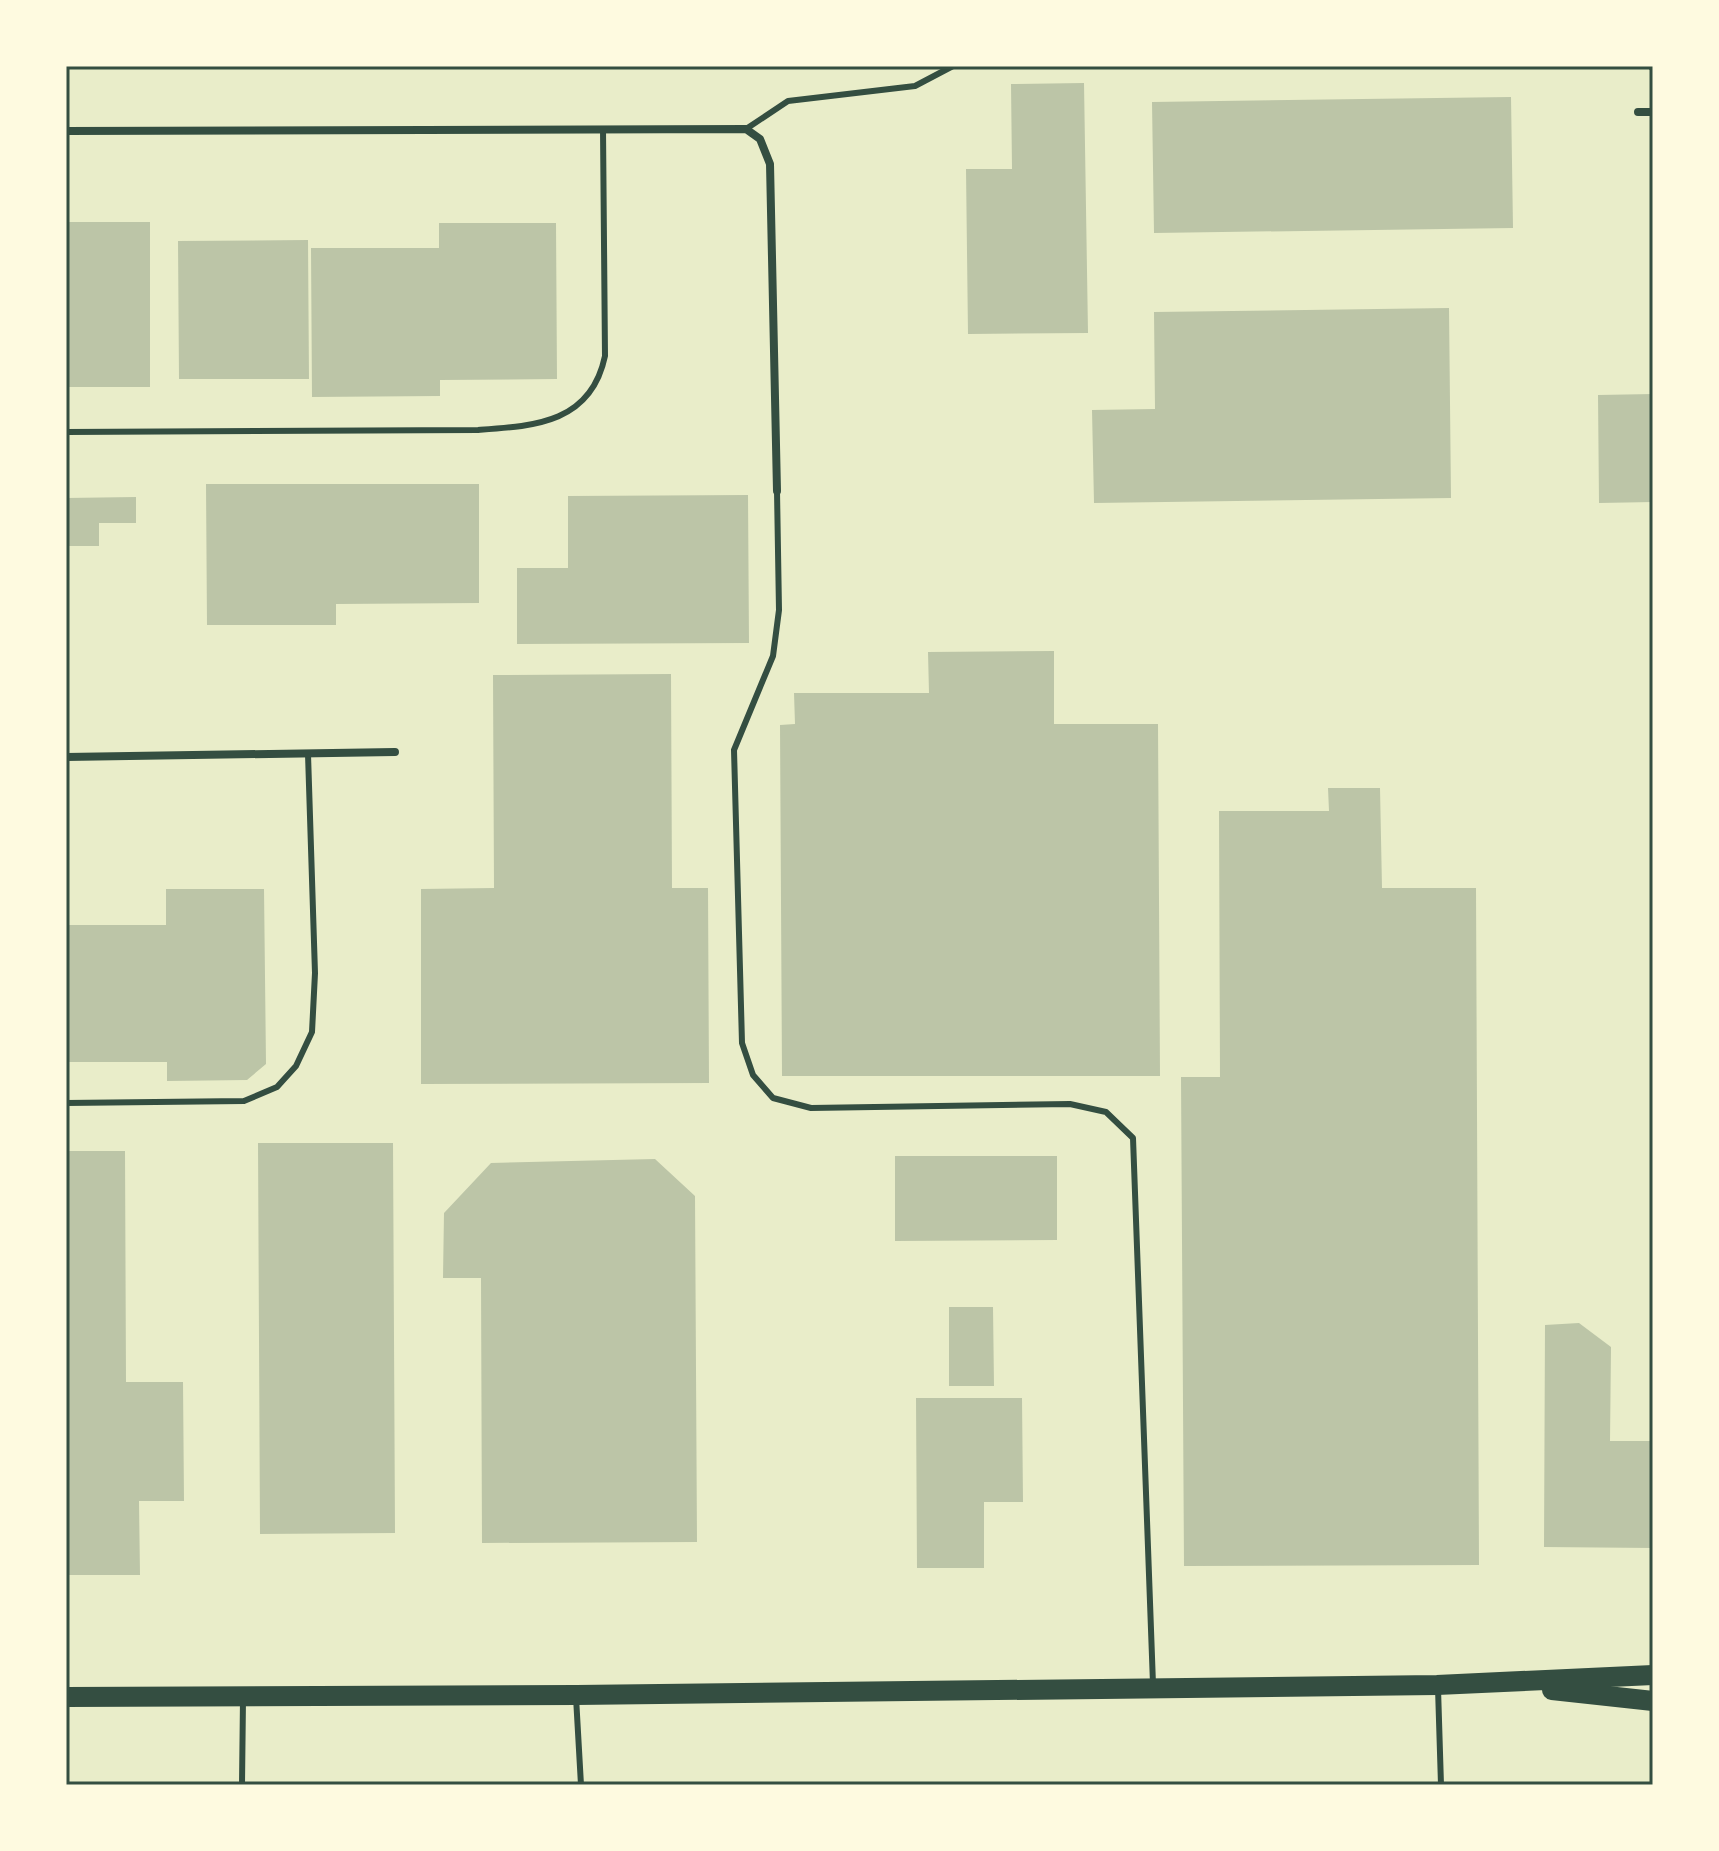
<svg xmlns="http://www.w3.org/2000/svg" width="1719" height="1851" font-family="Mulish,sans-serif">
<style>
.building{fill:#bcc5a7}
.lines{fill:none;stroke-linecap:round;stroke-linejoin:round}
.service{stroke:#344e41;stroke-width:6}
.minor{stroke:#344e41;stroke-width:8}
.primary{stroke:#344e41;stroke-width:20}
.neatline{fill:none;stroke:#344e41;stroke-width:3}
</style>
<rect width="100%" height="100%" fill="#e9edc9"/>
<path class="building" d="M 1084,83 L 1088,333 L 968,334 L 966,169 L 1012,169 L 1011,84 Z
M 1511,97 L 1513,228 L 1154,233 L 1152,102 Z
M 66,222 L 150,222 L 150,387 L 66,387 Z
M 439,223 L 556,223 L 557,379 L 440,380 L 440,396 L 312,397 L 311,248 L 439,248 Z
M 308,240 L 309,379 L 179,379 L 178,241 Z
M 1449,308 L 1451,498 L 1094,503 L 1092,410 L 1155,409 L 1154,312 Z
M 1653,394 L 1653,502 L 1599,503 L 1598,395 Z
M 206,484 L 479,484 L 479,603 L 336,604 L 336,625 L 207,625 Z
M 748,495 L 749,643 L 517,644 L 517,568 L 568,568 L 568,496 Z
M 136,497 L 136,523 L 99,523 L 99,546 L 66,546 L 66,498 Z
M 1054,651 L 1054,724 L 1158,724 L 1160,1076 L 782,1076 L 780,725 L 795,724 L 794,693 L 929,693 L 928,652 Z
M 671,674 L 672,888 L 708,888 L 709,1083 L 421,1084 L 421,889 L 494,888 L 493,675 Z
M 1328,788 L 1380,788 L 1382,888 L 1476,888 L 1479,1565 L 1184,1566 L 1181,1077 L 1220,1077 L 1219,811 L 1329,811 Z
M 166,889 L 264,889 L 266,1064 L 247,1080 L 167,1081 L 167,1062 L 66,1062 L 66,925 L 166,925 Z
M 258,1143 L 393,1143 L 395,1533 L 260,1534 Z
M 66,1151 L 125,1151 L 126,1382 L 183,1382 L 184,1501 L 139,1501 L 140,1575 L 66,1575 Z
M 895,1156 L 1057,1156 L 1057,1240 L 895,1241 Z
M 655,1159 L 695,1196 L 697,1542 L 482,1543 L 481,1278 L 443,1278 L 444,1213 L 491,1163 Z
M 949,1307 L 993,1307 L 994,1386 L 949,1386 Z
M 1579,1323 L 1611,1347 L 1610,1441 L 1653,1441 L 1653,1548 L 1544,1547 L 1545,1325 Z
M 916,1398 L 1022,1398 L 1023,1502 L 984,1502 L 984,1568 L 917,1568 Z"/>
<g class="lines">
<path class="service" d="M 1650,66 L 1653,69
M 746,129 L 788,101 L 915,86 L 953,66
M 66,432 L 478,430 C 535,426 591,423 605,356 L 603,129
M 777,491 L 779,610 L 773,656 L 734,750 L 742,1043 L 753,1075 L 773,1098 L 811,1108 L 1070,1104 L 1106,1112 L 1133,1138 L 1153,1684
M 66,1103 L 244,1101 L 277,1087 L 296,1066 L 312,1032 L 315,973 L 308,754
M 1438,1688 L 1441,1785
M 576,1697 L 581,1785
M 242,1785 L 243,1699"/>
<path class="minor" d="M 1638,112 L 1653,112
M 66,131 L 746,129 L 760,139 L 770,164 L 777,491
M 66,757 L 395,752"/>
<path class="primary" d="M 1552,1690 L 1653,1701
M 66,1697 L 576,1695 L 1437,1685 L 1653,1675"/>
</g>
<rect width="1719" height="1851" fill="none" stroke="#fefae0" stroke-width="136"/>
<rect x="68" y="68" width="1583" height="1715" class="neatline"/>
</svg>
